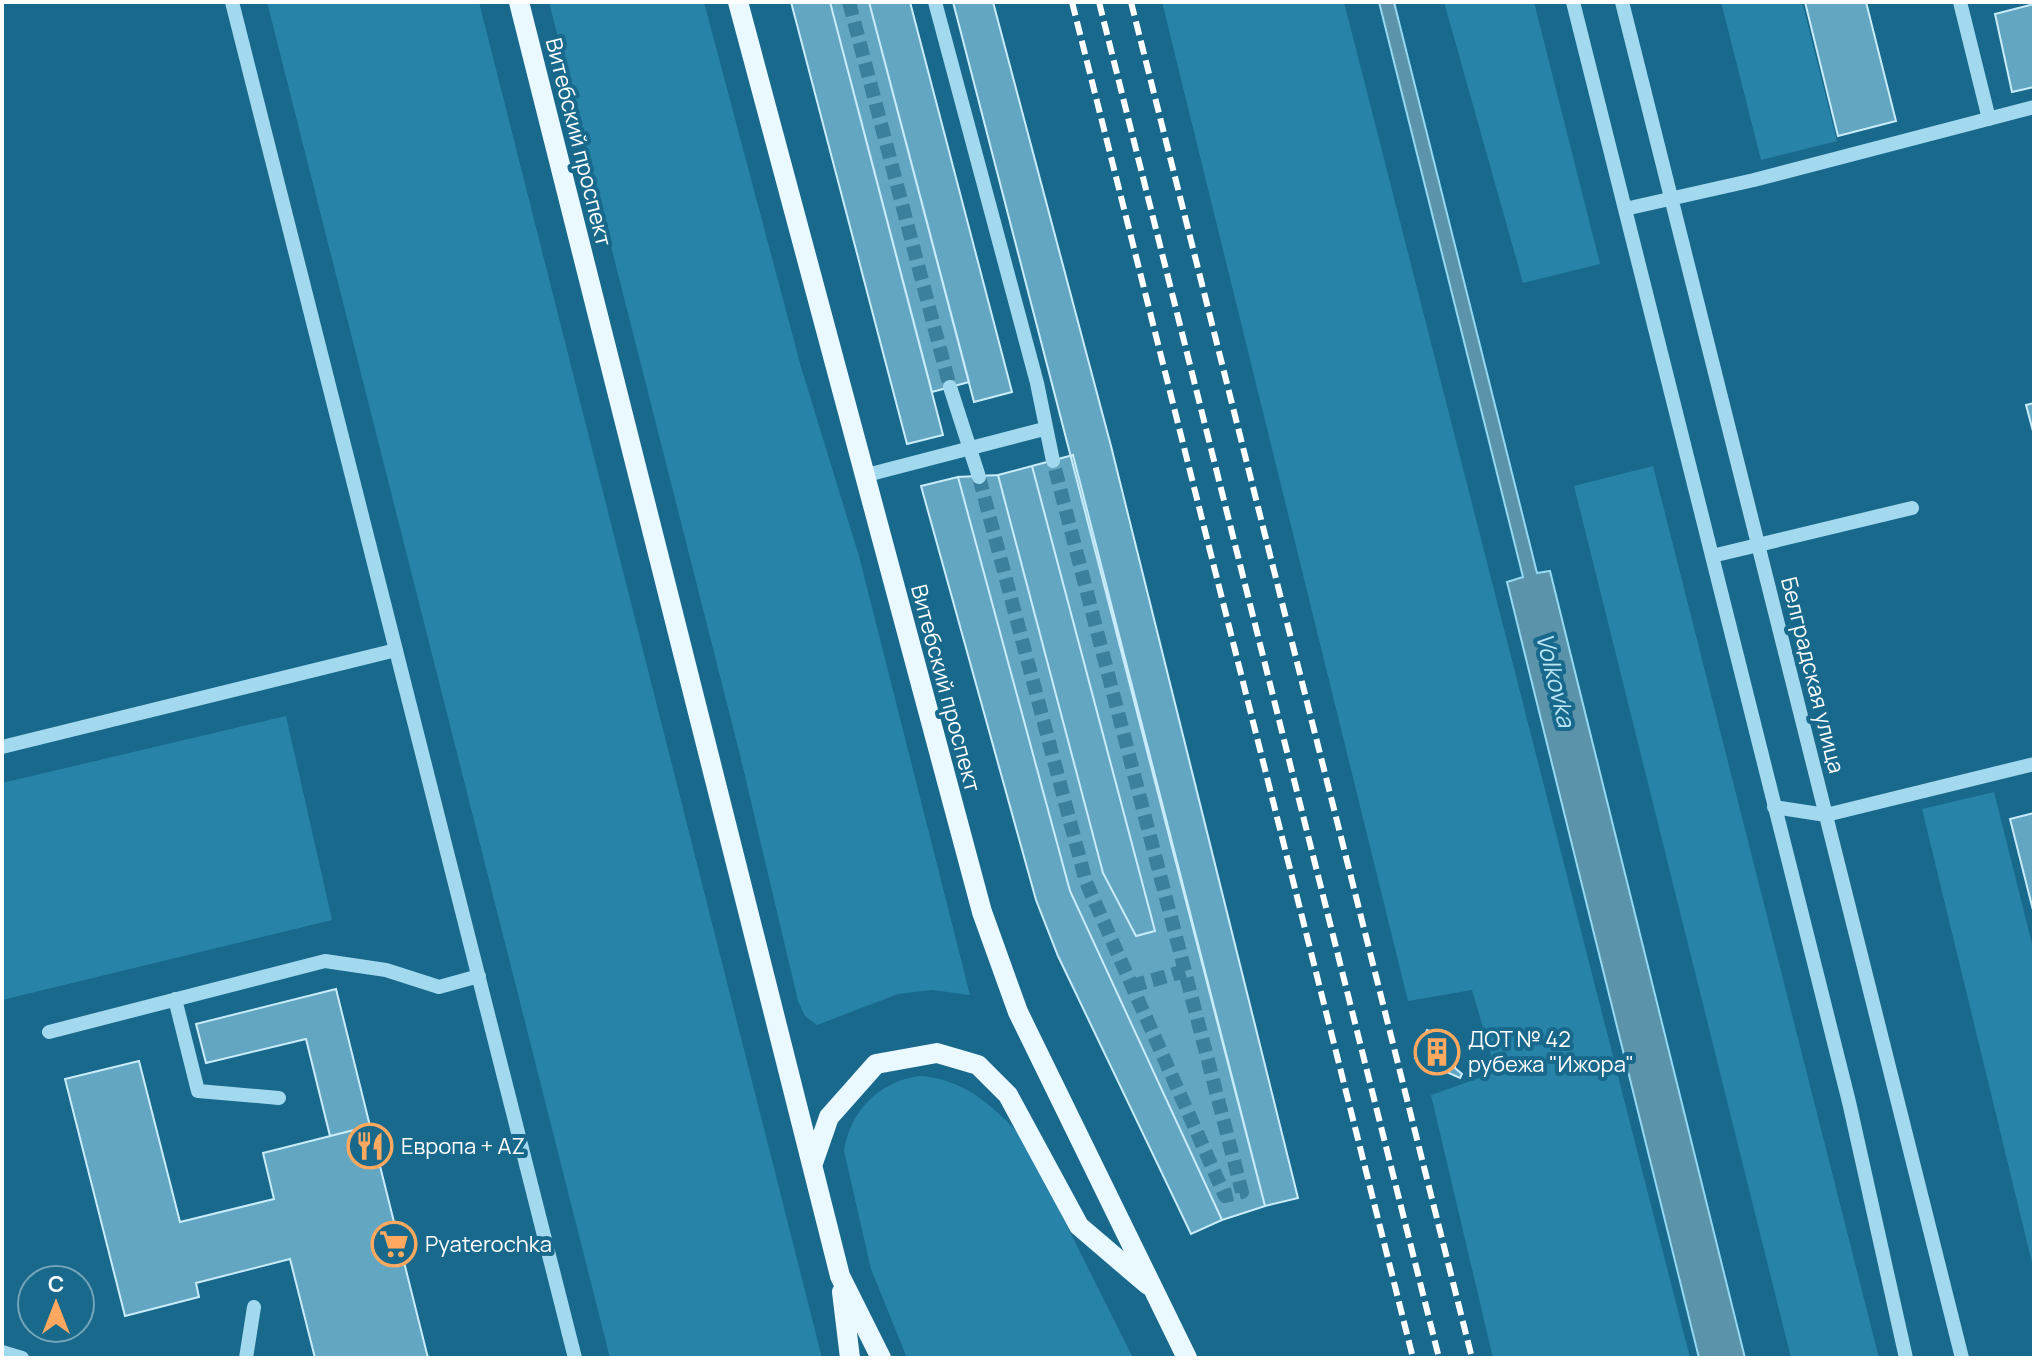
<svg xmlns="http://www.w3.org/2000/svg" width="2036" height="1360" font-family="Manrope,sans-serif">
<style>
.green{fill:#2883a8}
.water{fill:#5b93ab;stroke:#95d8f1;stroke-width:2}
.building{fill:#63a6c2;stroke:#c9ecfa;stroke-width:2}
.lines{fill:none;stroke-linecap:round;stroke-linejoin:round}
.minor-tunnel{stroke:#3b809d;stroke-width:14;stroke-dasharray:14 7;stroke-linecap:butt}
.minor{stroke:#a3d9ee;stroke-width:14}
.major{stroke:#eaf8ff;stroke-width:20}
.rail{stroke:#fff;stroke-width:6;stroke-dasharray:14 6;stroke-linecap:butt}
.labels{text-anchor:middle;stroke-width:8;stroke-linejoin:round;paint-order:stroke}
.street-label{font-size:22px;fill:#fff;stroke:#18698c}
.poi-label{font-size:22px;fill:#fff;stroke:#18698c;text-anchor:start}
.water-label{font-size:24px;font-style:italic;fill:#bbe6f6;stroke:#18698c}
</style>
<rect width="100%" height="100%" fill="#18698c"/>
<path class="green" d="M 267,2 L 479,2 L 822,1358 L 610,1358 Z
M 549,2 L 704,2 L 801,367 L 859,556 L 970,995 L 932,990 L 898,994 L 817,1025 L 805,1016 L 798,1001 L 740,755 Z
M 1162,2 L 1344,2 L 1690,1358 L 1493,1358 L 1431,1095 L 1496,1072 L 1472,990 L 1408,1001 Z
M 1444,2 L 1534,2 L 1600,264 L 1523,283 Z
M 1721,2 L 1802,2 L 1837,141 L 1761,160 Z
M 1653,466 L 1879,1358 L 1791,1358 L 1574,486 Z
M 286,716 L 332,920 L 2,1000 L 2,783 Z
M 1994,792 L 2034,952 L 2034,1271 L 1922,809 Z
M 920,1076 C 965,1079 993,1106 1023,1138 L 1133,1358 L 907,1358 L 871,1269 L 844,1151 C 850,1111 879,1081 920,1076 Z"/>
<path class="water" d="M 1379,2 L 1394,2 L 1537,573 L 1550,571 L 1745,1358 L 1699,1358 L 1507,582 L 1523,577 Z"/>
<path class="building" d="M 791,2 L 830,2 L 943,435 L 907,444 Z
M 830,2 L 869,2 L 969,382 L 932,392 Z
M 869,2 L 910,2 L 1012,392 L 974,402 Z
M 953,2 L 993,2 L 1111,446 L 1298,1198 L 1265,1206 Z
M 1805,2 L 1866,2 L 1896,121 L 1838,136 Z
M 2034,4 L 2034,87 L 2012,92 L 1995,14 Z
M 2034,403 L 2034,435 L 2026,405 Z
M 1073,455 L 1265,1206 L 1222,1220 L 1070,891 L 958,477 L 998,475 L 1103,873 L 1136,936 L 1155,931 L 1032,466 Z
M 1032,466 L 1155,931 L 1136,936 L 1103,873 L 998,475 Z
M 958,477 L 1070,891 L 1222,1220 L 1191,1234 L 1058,956 L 1036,900 L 921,486 Z
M 2034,813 L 2034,914 L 2010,819 Z
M 336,989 L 370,1126 L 330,1136 L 306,1039 L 206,1063 L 196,1024 Z
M 1427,1030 L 1456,1041 L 1455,1068 L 1462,1074 L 1460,1078 L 1415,1058 Z
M 139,1061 L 180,1222 L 274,1199 L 263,1153 L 370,1126 L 428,1358 L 315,1358 L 290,1259 L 196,1283 L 199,1297 L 125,1316 L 65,1079 Z"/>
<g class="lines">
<path class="minor-tunnel" d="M 849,2 L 950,387
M 979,477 L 1086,882 L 1225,1196 L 1242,1192 L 1053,461
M 1132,986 L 1185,971"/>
<path class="minor" d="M 232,2 L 575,1358
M 935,2 L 1037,383 L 1053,461
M 1573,2 L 1849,1102 L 1906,1358
M 1622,2 L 1962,1358
M 1960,2 L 1989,119
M 1625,209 L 1754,180 L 2034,107
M 950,387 L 979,477
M 863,476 L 1044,429
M 1712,556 L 1912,508
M 2,747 L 396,650
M 1774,807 L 1826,815 L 2034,764
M 175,999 L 198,1091 L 279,1098
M 49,1032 L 325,961 L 386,970 L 439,987 L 479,976
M 2,1352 L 22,1358
M 246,1358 L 254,1307"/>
<path class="major" d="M 519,2 L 840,1276 L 881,1358
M 738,2 L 982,912 L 1018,1012 L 1187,1358
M 813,1163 L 829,1117 L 876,1064 L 937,1053 L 978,1065 L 1008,1095 L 1079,1226 L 1148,1285
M 842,1292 L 850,1358"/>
<path class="rail" d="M 1072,2 L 1413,1358
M 1099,2 L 1439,1358
M 1131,2 L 1472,1358"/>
</g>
<defs>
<g id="building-ring" transform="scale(2.3)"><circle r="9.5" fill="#18698c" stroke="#ffa860" stroke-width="1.5"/><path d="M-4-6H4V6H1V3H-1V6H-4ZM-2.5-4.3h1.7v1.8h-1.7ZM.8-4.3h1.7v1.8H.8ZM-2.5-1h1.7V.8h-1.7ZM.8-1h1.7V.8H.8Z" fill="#ffa860"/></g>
<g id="restaurant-ring" transform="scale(2.3)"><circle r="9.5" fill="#18698c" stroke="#ffa860" stroke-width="1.5"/><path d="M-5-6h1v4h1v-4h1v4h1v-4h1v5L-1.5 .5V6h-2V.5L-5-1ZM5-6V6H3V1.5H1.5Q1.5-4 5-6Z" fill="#ffa860"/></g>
<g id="supermarket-ring" transform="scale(2.3)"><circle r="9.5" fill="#18698c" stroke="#ffa860" stroke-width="1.5"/><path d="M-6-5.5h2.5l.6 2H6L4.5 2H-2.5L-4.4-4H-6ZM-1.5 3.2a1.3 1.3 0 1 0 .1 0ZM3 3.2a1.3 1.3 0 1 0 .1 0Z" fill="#ffa860"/></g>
</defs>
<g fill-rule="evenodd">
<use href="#building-ring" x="1437" y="1052"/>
<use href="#restaurant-ring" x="370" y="1146"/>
<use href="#supermarket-ring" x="394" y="1244"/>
</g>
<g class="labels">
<g class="street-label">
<text transform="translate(579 142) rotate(76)" y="8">Витебский проспект</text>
<text transform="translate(1813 675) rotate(76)" y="8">Белградская улица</text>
<text transform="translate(946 688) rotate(75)" y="8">Витебский проспект</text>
</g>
<g class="poi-label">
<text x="1468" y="1047">ДОТ № 42<tspan x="1468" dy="25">рубежа "Ижора"</tspan></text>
<text x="401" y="1154">Европа + AZ</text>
<text x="425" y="1252">Pyaterochka</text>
</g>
<g class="water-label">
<text transform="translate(1555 680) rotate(76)" y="8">Volkovka</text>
</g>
</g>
<rect width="2036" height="1360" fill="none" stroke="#ffffff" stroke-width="8"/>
<g transform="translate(56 1304)"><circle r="38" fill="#18698c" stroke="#74a5ba" stroke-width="2"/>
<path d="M0-6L14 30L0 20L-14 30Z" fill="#ffa860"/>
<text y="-12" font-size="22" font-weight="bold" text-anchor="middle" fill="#ffffff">С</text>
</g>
</svg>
